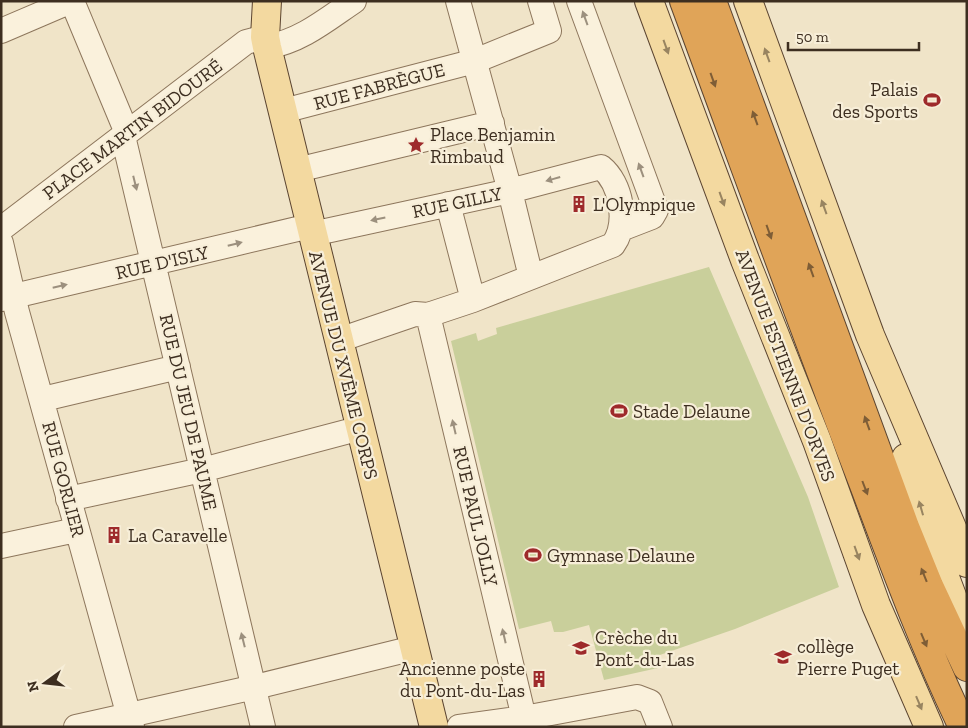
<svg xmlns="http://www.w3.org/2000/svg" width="968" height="728" font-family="'Zilla Slab',serif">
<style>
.grass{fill:#c9cf9b}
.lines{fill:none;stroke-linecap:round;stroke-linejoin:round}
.minor-casing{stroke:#8d765c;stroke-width:26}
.major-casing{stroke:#5b4430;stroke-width:30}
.highway-casing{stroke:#5b4430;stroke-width:30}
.minor{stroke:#faf1dc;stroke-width:24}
.major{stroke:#f3d9a0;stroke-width:28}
.highway{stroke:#e0a458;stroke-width:28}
.oneway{fill:#9c907e}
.oneway2{fill:#988460}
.oneway3{fill:#7e5d36}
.labels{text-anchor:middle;stroke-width:4.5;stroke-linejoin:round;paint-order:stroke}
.street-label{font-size:19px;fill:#3d2e20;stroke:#f7eed8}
.poi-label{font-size:19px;fill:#3d2e20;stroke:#f7eed8;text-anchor:start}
</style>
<rect width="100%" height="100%" fill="#f0e4c8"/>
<path class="grass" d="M 709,267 L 808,497 L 839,587 L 735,629 L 654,657 L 658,668 L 604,680 L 589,625 L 563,632 L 554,632 L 551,621 L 519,629 L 451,341 L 476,333 L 478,341 L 497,334 L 496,328 Z"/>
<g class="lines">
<g class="minor-casing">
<path id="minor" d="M 72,1 L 127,133
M 458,1 L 510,191 L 531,277
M 579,1 L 656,210 L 652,217 L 621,229
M 1,31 L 71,1
M 267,47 C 301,41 326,20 354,1
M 283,111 L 475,61 L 549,31 L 540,1
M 123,136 L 263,727
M 297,170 L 492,123
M 448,204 L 473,300
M 1,229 L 246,42 L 265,37
M 312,234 L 510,191 L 601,167 C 621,183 629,223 613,245 L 473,300 L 428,315 L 415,314 L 339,340
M 1,243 L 17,312 L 132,727
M 1,299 L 310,226
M 428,315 L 524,718
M 43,399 L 178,367
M 68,499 L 202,470 L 361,428
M 1,546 L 76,530
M 76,727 L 255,687 L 414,648
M 459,727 L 524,718 L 637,697 L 650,702 L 660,727"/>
</g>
<g class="major-casing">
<path id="major" d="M 267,1 L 265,37 L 267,47 L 434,727
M 649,1 L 745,260 L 817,441 L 876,605 L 929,727
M 748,1 L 870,335 L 967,563
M 906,458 L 925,524 L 967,636"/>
</g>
<g class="highway-casing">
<path id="highway" d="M 684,1 C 744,163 802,324 864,485 C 895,567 925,648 963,727
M 712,1 L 905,527 L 929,586 L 967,667"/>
</g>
<use href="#minor" class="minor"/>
<use href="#major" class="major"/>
<use href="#highway" class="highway"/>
</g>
<defs><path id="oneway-solid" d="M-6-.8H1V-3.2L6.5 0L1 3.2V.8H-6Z" transform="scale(1.25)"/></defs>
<g class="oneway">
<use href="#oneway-solid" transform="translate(585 18) rotate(-110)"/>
<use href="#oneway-solid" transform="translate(641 170) rotate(-110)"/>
<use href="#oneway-solid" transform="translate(553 179) rotate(164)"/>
<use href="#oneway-solid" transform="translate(135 183) rotate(76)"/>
<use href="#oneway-solid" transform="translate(378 219) rotate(168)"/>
<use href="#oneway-solid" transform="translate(235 244) rotate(-14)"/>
<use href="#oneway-solid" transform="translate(60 286) rotate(-13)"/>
<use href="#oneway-solid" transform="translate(454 427) rotate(-103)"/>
<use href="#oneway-solid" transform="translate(504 636) rotate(-103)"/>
<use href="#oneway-solid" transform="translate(243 640) rotate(-104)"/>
</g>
<g class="oneway2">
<use href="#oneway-solid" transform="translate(666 47) rotate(70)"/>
<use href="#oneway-solid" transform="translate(767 55) rotate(-110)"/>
<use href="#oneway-solid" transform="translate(722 199) rotate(70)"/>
<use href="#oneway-solid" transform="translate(824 207) rotate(-110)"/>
<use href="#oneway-solid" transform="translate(921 508) rotate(-106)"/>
<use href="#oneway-solid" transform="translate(857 553) rotate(70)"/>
<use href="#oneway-solid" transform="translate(919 703) rotate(67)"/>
</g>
<g class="oneway3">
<use href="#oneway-solid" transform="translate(713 80) rotate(70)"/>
<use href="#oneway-solid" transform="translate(755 118) rotate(-110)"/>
<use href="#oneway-solid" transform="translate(769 232) rotate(70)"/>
<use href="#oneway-solid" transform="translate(811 270) rotate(-110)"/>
<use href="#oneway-solid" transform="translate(867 423) rotate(-110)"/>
<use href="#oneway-solid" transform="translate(865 488) rotate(69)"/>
<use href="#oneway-solid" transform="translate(924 575) rotate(-112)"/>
<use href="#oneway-solid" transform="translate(924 640) rotate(67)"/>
</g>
<defs>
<g id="stadium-bare" transform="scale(1.35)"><path d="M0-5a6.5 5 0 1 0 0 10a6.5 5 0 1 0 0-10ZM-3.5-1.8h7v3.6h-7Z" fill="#9e2a2b" stroke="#f7eed8" stroke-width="2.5" paint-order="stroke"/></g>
<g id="sight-bare" transform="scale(1.35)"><path d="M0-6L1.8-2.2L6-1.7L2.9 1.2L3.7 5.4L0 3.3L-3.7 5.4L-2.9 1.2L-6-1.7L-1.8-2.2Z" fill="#9e2a2b" stroke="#f7eed8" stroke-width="2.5" paint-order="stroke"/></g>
<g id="building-bare" transform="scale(1.35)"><path d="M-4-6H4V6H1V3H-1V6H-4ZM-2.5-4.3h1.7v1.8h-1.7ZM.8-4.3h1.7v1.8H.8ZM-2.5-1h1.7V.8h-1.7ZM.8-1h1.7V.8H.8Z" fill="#9e2a2b" stroke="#f7eed8" stroke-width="2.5" paint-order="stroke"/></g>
<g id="school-bare" transform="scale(1.35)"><path d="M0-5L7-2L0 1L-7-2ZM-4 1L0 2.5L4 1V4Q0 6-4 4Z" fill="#9e2a2b" stroke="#f7eed8" stroke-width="2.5" paint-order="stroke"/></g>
</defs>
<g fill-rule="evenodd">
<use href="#stadium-bare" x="932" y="100"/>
<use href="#sight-bare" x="416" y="145"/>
<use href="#building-bare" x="579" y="204"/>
<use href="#stadium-bare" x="619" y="411"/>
<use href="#building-bare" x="114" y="535"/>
<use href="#stadium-bare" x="533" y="555"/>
<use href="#school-bare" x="581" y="648"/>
<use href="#school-bare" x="783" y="657"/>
<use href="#building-bare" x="539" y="679"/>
</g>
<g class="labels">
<g class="street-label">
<text transform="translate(379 86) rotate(-15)" y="7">RUE FABRÈGUE</text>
<text transform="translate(132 129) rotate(-37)" y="7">PLACE MARTIN BIDOURÉ</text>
<text transform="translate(457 202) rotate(-12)" y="7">RUE GILLY</text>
<text transform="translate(162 262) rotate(-13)" y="7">RUE D'ISLY</text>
<text transform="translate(344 365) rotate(76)" y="7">AVENUE DU XVÈME CORPS</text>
<text transform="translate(786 365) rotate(69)" y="7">AVENUE ESTIENNE D'ORVES</text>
<text transform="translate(189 412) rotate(77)" y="7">RUE DU JEU DE PAUME</text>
<text transform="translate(64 479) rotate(75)" y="7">RUE GORLIER</text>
<text transform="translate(476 516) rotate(77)" y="7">RUE PAUL JOLLY</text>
</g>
<g class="poi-label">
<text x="918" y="96" text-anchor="end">Palais<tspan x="918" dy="22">des Sports</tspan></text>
<text x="430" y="141">Place Benjamin<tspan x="430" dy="22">Rimbaud</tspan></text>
<text x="593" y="211">L'Olympique</text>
<text x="633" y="418">Stade Delaune</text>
<text x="128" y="542">La Caravelle</text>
<text x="547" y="562">Gymnase Delaune</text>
<text x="595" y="644">Crèche du<tspan x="595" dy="22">Pont-du-Las</tspan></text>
<text x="797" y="653">collège<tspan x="797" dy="22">Pierre Puget</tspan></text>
<text x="525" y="675" text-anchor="end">Ancienne poste<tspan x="525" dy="22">du Pont-du-Las</tspan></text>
</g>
</g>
<rect width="968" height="728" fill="none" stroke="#3d2e20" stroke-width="5"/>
<g transform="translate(45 683) rotate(255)" stroke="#f7eed8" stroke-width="4" paint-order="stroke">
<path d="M0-4L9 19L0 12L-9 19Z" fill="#3d2e20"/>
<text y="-8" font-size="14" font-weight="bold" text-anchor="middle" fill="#3d2e20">N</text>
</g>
<path d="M788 42v8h131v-8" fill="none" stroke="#3d2e20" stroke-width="2.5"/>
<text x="796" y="42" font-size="15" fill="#3d2e20" stroke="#f7eed8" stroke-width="4" paint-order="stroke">50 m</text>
</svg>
